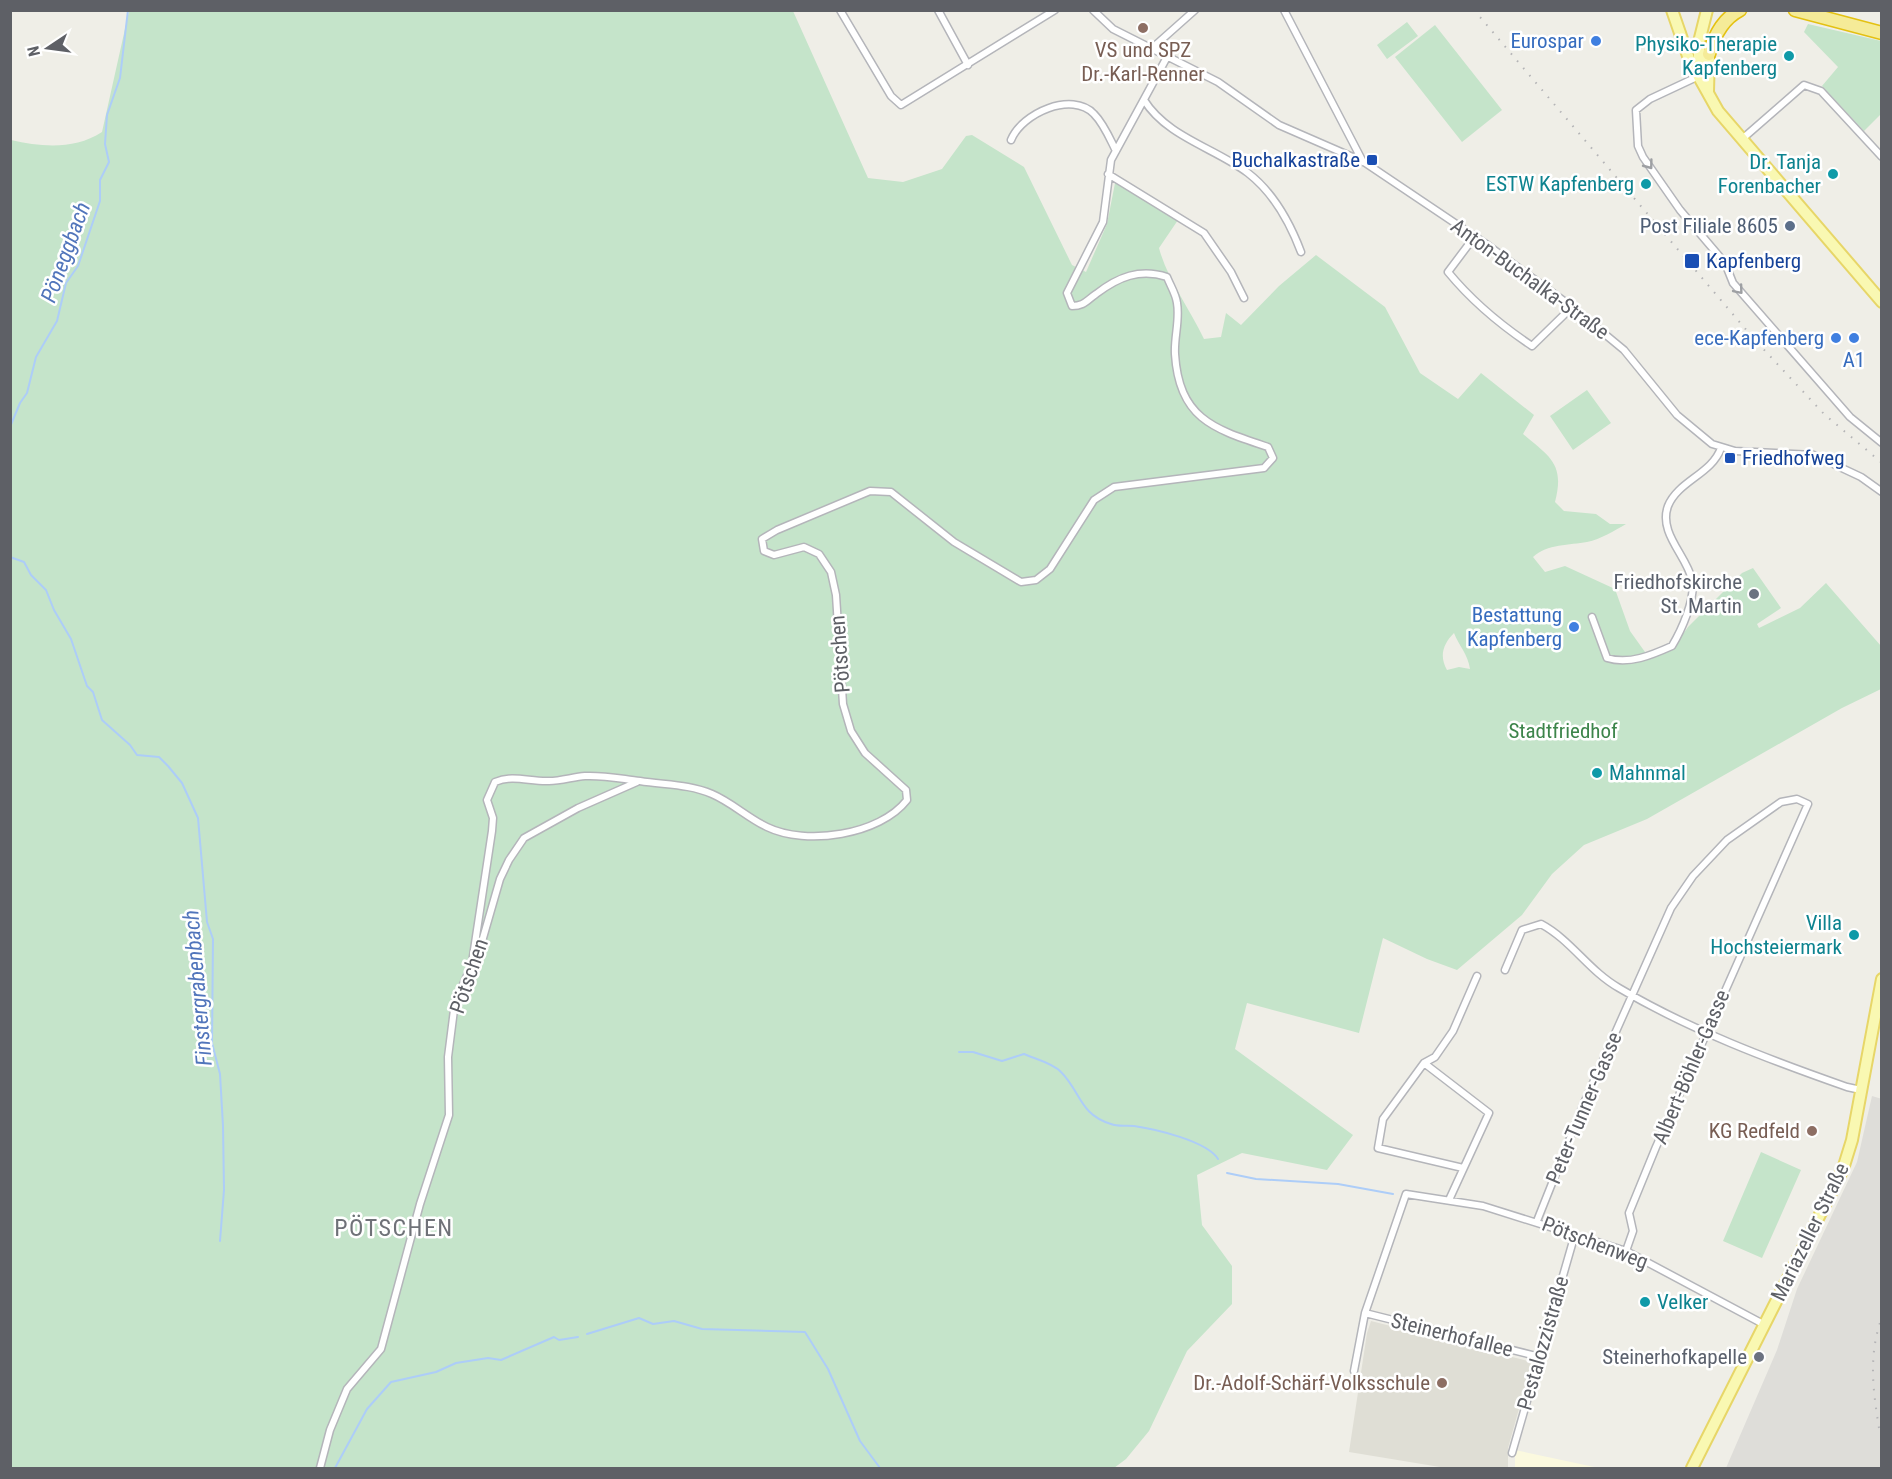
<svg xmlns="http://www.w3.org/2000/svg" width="1892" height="1479" font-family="'Roboto Condensed',sans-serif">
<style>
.commercial{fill:#fbf9df}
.industrial{fill:#deddd9}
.education{fill:#dfded5}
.green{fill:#c5e4ca;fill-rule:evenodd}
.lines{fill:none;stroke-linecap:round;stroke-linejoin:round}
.stream{stroke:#adcdf8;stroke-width:2}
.street-casing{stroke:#b4b5ba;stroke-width:9}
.primary-casing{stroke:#e7d668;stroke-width:14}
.highway-casing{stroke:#e4c112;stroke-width:15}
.street{stroke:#fff;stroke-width:6}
.primary{stroke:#f9f8b2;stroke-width:10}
.highway{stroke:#f5eb98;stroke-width:12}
.rail{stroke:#b4b4b6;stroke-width:2;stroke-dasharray:1.5 8;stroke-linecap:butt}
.oneway{stroke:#9ea0a3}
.education-dot{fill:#8d6e63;stroke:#fff;stroke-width:2}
.shop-dot{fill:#3f7fe0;stroke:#fff;stroke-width:2}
.culture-dot{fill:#0f9aa8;stroke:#fff;stroke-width:2}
.transit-dot{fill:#1a4fb4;stroke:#fff;stroke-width:2}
.service-dot{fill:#5c6f8a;stroke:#fff;stroke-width:2}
.worship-dot{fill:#6b7280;stroke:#fff;stroke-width:2}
.labels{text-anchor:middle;stroke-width:5;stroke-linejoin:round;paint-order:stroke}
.shop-label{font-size:21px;fill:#366cbe;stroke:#fff;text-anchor:end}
.culture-label{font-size:21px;fill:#0d838f;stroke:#fff;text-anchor:end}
.education-label{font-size:21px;fill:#785e54;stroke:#fff;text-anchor:end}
.transit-label{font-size:21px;fill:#164399;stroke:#fff;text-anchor:start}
.service-label{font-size:21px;fill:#4e5e75;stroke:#fff;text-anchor:end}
.street-label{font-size:21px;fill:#5e6066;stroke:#fff}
.worship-label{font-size:21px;fill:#5b616d;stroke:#fff;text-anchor:end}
.park-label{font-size:21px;fill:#3d854b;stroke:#fff}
.water-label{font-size:22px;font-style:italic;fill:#5175bb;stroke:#fff}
.quarter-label{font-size:24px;letter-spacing:1.5px;fill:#6f7278;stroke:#fff}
</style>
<rect width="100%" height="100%" fill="#efeee7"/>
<path class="commercial" d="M 1515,1450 L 1599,1468 L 1515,1468 Z"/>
<path class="industrial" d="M 1872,1096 L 1882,1099 L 1881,1468 L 1726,1468 L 1777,1350 L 1797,1289 L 1857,1162 Z"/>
<path class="education" d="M 1371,1321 L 1532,1362 L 1508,1448 L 1508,1468 L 1446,1468 L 1349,1452 L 1367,1333 Z"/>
<path class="green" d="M 129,11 L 793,11 L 868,178 L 903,182 L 942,169 L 966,136 L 972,135 L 1024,167 L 1072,265 L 1086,272 L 1107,224 L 1116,178 L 1178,220 L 1159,248 C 1167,279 1190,309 1204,339 L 1221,337 L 1226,313 L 1241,325 L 1279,286 L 1316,255 L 1385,307 L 1420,373 L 1458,399 L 1481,373 L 1534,415 L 1523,434 C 1550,457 1565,464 1555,502 L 1564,511 L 1596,514 L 1610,524 L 1626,524 C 1614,531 1601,539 1587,542 C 1570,545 1547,544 1533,557 L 1545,572 L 1565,566 L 1615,589 L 1630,631 L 1650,659 L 1673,648 L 1688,627 L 1742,573 L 1753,568 L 1781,608 L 1757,624 L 1759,628 L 1800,608 L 1826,583 L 1881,646 L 1881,689 L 1842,708 L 1647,819 L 1584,845 L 1552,874 L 1522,915 L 1457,970 L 1427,959 L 1383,938 L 1359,1033 L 1247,1003 L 1235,1049 L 1353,1135 L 1327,1170 L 1242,1153 L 1197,1175 L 1202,1225 L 1232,1266 L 1232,1304 L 1187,1351 L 1149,1431 L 1126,1459 L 1114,1468 L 11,1468 L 11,140 C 42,147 74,150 102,132 ZM 1454,633 C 1459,646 1468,654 1470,669 L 1459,667 L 1447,670 C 1439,656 1443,644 1454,633 Z
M 1407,22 L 1418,36 L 1387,59 L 1377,45 Z
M 1808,24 L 1881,41 L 1881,114 L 1864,131 L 1822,86 L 1838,67 L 1804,32 Z
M 1435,25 L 1502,110 L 1462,142 L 1395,57 Z
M 1587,390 L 1611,423 L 1573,450 L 1550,416 Z
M 1761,1152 L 1801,1170 L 1762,1258 L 1723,1241 Z"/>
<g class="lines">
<path class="stream" d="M 10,427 L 20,403 L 27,393 L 36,357 L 57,321 L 66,283 L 78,266 L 100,201 L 100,180 L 109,162 L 105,144 L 107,115 L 120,78 L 128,10
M 10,557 L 24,562 L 31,575 L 46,590 L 54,610 L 71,639 L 87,686 L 93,692 L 102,720 L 130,745 L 137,755 L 159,757 L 168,766 L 182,783 L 198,818 L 207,922 L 213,939 L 212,1043 L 220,1074 L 223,1126 L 224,1190 L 220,1241
M 959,1052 L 973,1052 L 1002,1061 L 1024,1054 C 1035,1059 1053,1063 1061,1072 C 1081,1092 1079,1114 1111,1124 C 1118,1127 1127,1125 1134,1126 C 1155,1129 1207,1141 1218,1159
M 1227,1173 L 1256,1179 L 1338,1184 L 1393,1194
M 587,1334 L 639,1318 L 653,1324 L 674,1321 L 702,1329 L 805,1332 L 828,1369 L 860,1441 L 880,1468
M 335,1468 L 367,1409 L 391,1382 L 436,1372 L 456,1363 L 488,1358 L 501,1360 L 554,1337 L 559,1340 L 578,1337"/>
<g class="street-casing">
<path id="street" d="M 840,10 L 891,96 L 901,105 L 1055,10
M 938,10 L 968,65
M 1093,10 L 1113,29 L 1218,82 L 1279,125 L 1364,162 L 1486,244 L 1572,307 L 1624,350 L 1677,415 L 1712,444 L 1735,451 L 1814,455 L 1861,477 L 1882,492
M 1284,10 L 1363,162
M 1150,50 L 1195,10
M 1699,76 L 1650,99 L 1636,110 L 1638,146 L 1643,157 L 1680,210 L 1725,263 L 1733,283 L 1850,417 L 1882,443
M 1144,100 C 1167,137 1215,148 1248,173 C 1274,193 1290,223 1301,252
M 1011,140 C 1022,113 1072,91 1094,114 C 1104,124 1110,139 1116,151
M 1741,140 L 1804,85 L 1821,91 L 1882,157
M 1108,174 L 1204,233 L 1231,272 L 1244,298
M 1475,236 L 1448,272 C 1471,300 1502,326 1532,346 L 1572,307
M 1592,617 L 1607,658 C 1629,665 1652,655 1672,646 C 1681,631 1696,599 1692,580 C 1687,556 1658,533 1668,506 C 1678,481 1712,474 1721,448
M 472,963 L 492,831 L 493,818 L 487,800 L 495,782 C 513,774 530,782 549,781 C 561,781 573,777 585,776 C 604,775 622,779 640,781 C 664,785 689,784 712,794 C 731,802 748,818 767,827 C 806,846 880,835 907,800 L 906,790 L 865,753 L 851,731 L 843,704 L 836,595 L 831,572 L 819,554 L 804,547 L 774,555 L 764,551 L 762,539 L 777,530 L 870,491 L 891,492 L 954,542 L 1021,582 L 1036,580 L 1050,569 L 1094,500 L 1114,487 L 1264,468 L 1273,458 L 1268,447 C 1214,429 1179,419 1175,354 C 1174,337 1180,320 1177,303 C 1176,294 1170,285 1167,277 C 1140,268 1118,277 1096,294 C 1086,301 1084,306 1072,306 L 1067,293 L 1103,222 L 1111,160 L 1167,57
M 1505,970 L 1522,930 L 1541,924 C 1571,940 1589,971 1619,988 C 1690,1030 1770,1060 1847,1087 L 1861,1090
M 1424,1063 L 1489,1113 L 1449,1200
M 1463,1168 L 1378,1148 L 1383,1119 L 1424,1063 L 1435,1057 L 1453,1031 L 1477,976
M 1537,1221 L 1584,1103 L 1671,908 L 1693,876 L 1727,840 L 1781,802 L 1797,799 L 1808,804 L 1656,1147 L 1629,1213 L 1633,1231 L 1626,1251
M 1365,1313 L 1540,1357
M 1354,1371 L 1365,1313 L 1406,1194 L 1483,1206 L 1626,1251 L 1765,1325
M 1512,1453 L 1575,1234
M 320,1468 L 330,1430 L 347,1389 L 381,1349 L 420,1204 L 449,1115 L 448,1057 L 455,1002 L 481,945 L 500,879 L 509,860 L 524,838 L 578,808 L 637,782"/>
</g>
<g class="primary-casing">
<path id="primary" d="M 1672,10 L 1689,59 L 1718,111 L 1882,302
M 1699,73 L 1699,42 L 1707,10
M 1708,91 L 1709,54
M 1692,1468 L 1843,1169 L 1852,1140 L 1882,979"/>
</g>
<g class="highway-casing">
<path id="highway" d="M 1795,10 L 1882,33
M 1709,54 C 1714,36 1722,19 1740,10"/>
</g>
<use href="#street" class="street"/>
<use href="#primary" class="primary"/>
<use href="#highway" class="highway"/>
<path class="rail" d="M 1474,10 L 1754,339 L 1824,414 L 1882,463
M 1879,1428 C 1873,1390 1868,1355 1882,1317"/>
</g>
<defs><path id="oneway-chevron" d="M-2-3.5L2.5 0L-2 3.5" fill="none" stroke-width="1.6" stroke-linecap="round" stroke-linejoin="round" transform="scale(1.5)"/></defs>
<g class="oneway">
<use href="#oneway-chevron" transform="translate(1649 165) rotate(53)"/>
<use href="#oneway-chevron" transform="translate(1739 290) rotate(50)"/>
</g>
<g class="education-dot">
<circle cx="1143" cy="28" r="6"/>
<circle cx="1812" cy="1131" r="6"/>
<circle cx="1442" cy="1383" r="6"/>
</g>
<g class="shop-dot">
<circle cx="1596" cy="41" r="6"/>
<circle cx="1836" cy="338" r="6"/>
<circle cx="1854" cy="338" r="6"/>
<circle cx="1574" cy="627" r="6"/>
</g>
<g class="culture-dot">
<circle cx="1789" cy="56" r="6"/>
<circle cx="1833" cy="174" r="6"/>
<circle cx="1646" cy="184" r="6"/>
<circle cx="1597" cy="773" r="6"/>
<circle cx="1854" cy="935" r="6"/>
<circle cx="1645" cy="1302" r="6"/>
</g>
<g class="transit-dot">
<rect x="1366" y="154" width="12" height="12" rx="3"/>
<rect x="1684" y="253" width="16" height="16" rx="3"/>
<rect x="1724" y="452" width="12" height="12" rx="3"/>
</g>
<circle class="service-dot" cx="1790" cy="226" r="6"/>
<g class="worship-dot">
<circle cx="1754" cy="594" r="6"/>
<circle cx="1759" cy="1357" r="6"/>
</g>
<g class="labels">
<g class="shop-label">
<text x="1584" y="48">Eurospar</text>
<text x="1824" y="345">ece-Kapfenberg</text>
<text x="1854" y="367" text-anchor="middle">A1</text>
<text x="1562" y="622">Bestattung<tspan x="1562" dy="24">Kapfenberg</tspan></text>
</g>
<g class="culture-label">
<text x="1777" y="51">Physiko-Therapie<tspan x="1777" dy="24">Kapfenberg</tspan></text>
<text x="1821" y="169">Dr. Tanja<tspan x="1821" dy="24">Forenbacher</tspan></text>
<text x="1634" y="191">ESTW Kapfenberg</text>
<text x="1609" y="780" text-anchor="start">Mahnmal</text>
<text x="1842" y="930">Villa<tspan x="1842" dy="24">Hochsteiermark</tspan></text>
<text x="1657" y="1309" text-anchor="start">Velker</text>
</g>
<g class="education-label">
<text x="1143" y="57" text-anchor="middle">VS und SPZ<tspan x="1143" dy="24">Dr.-Karl-Renner</tspan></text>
<text x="1800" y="1138">KG Redfeld</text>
<text x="1430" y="1390">Dr.-Adolf-Schärf-Volksschule</text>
</g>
<g class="transit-label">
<text x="1360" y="167" text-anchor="end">Buchalkastraße</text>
<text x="1706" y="268">Kapfenberg</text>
<text x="1742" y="465">Friedhofweg</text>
</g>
<g class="service-label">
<text x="1778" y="233">Post Filiale 8605</text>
</g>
<g class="street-label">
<text transform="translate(1530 279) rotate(36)" y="7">Anton-Buchalka-Straße</text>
<text transform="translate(840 654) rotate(-94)" y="7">Pötschen</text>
<text transform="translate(469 976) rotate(-71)" y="7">Pötschen</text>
<text transform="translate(1691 1067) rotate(-67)" y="7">Albert-Böhler-Gasse</text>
<text transform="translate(1584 1108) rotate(-67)" y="7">Peter-Tunner-Gasse</text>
<text transform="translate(1810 1232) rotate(-64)" y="7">Mariazeller Straße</text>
<text transform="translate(1595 1243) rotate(21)" y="7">Pötschenweg</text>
<text transform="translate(1452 1335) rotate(14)" y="7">Steinerhofallee</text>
<text transform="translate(1543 1343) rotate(-74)" y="7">Pestalozzistraße</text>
</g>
<g class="worship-label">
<text x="1742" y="589">Friedhofskirche<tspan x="1742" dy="24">St. Martin</tspan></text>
<text x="1747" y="1364">Steinerhofkapelle</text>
</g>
<g class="park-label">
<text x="1563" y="738">Stadtfriedhof</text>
</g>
<g class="water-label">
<text transform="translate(65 252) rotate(-70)" y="8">Pöneggbach</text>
<text transform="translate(197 988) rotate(-95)" y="8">Finstergrabenbach</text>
</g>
<g class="quarter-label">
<text x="394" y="1236">PÖTSCHEN</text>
</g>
</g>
<rect width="1892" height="1479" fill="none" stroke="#5e6066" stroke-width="24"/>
<g transform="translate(48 48) rotate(257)" stroke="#ffffff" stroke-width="4.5" paint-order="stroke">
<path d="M0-4.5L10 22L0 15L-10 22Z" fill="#5e6066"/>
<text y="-9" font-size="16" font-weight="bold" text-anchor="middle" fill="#5e6066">N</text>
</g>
</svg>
